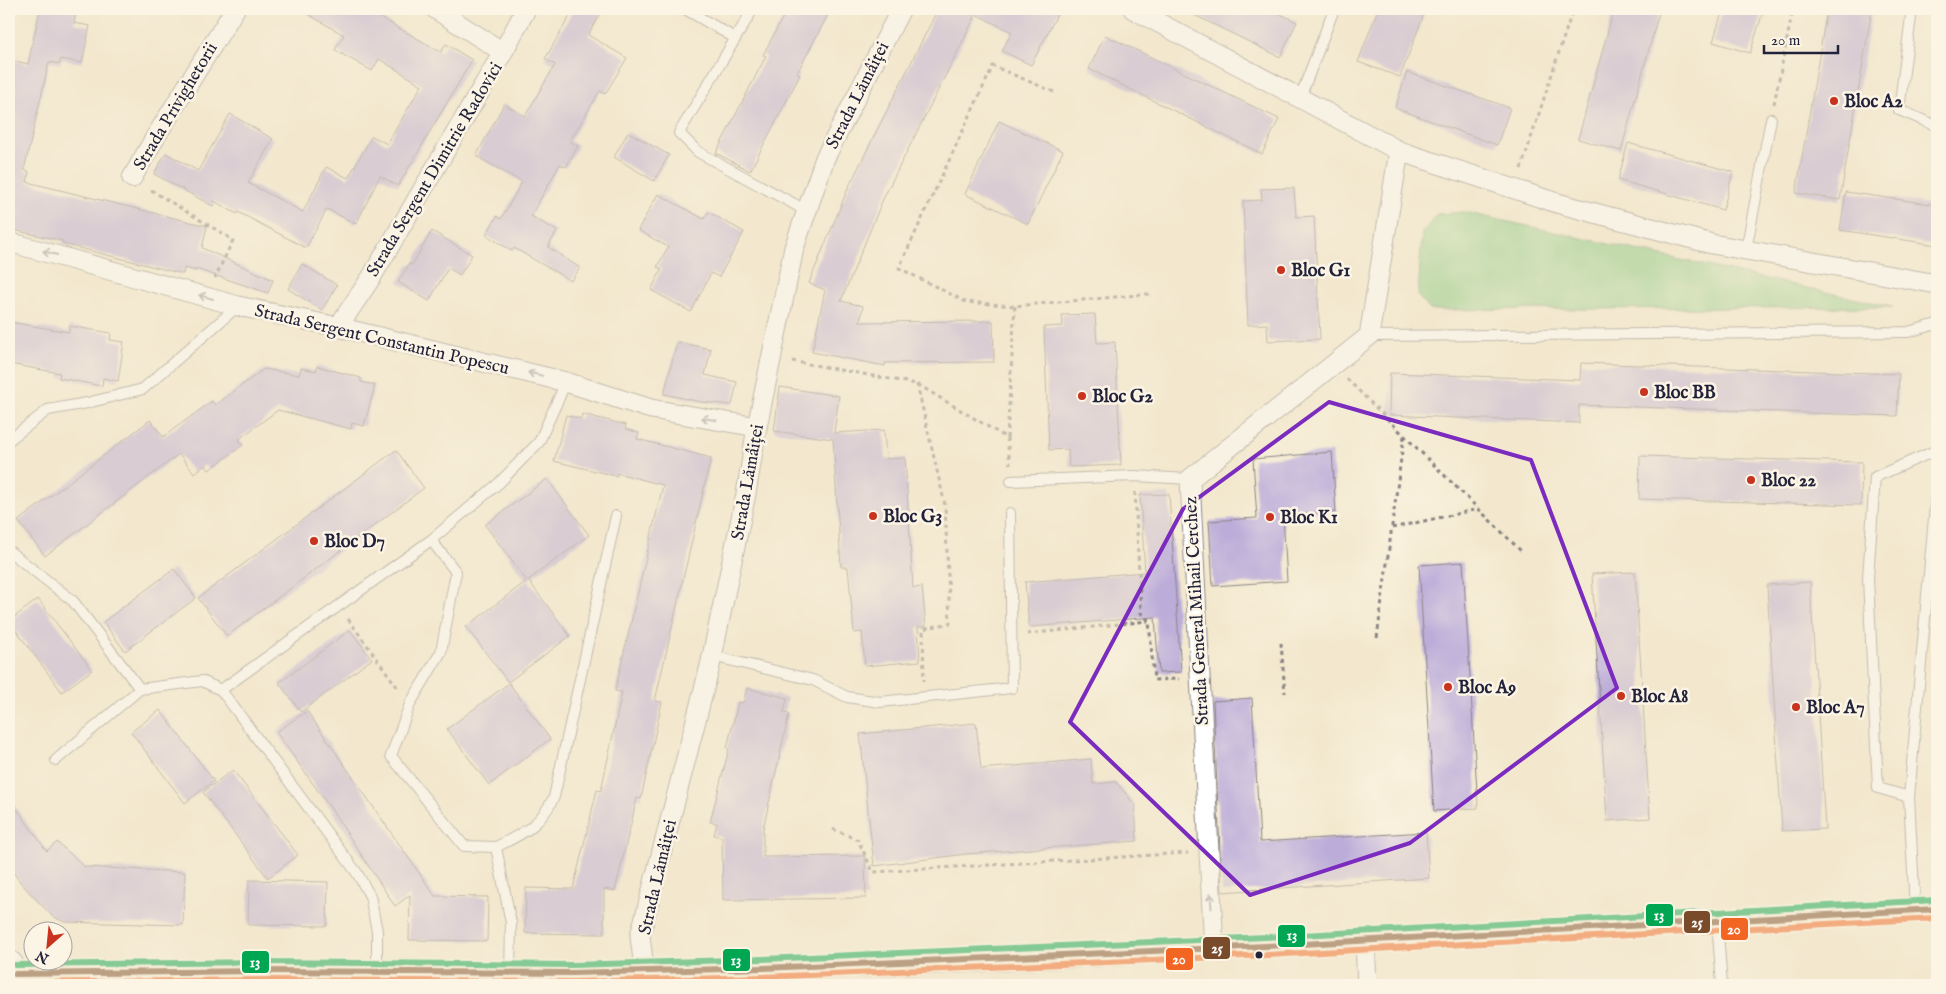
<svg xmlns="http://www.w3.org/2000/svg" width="1946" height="994" font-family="'IM FELL English',serif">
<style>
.green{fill:#8acc84;stroke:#567760}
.building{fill:#bcacd9}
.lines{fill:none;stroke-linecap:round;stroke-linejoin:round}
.service-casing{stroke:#8a8584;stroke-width:12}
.minor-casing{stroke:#8a8584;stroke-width:21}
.tertiary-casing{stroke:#8a8584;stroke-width:26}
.primary-casing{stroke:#8a8584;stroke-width:30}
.path{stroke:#8a8584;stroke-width:3;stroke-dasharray:4 4;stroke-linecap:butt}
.service{stroke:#fff;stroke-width:10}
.minor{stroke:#fff;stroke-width:19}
.tertiary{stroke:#fff;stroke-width:24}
.primary{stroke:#fff;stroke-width:28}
.bus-1-casing{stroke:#fcf5e5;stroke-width:10}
.bus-2-casing{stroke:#fcf5e5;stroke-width:10}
.bus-3-casing{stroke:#fcf5e5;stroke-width:10}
.bus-1{stroke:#7a4b2a;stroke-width:6}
.bus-2{stroke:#f26522;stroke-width:6}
.bus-3{stroke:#00a651;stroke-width:6}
.oneway{stroke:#9c9ca7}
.marked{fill:none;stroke:#7b2cbf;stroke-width:4;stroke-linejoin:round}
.poi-dot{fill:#c8321e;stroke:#fcf5e5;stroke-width:2}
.bus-dot{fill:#22223b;stroke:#fcf5e5;stroke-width:2}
.labels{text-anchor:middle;stroke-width:5;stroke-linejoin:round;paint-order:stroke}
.street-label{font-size:18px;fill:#22223b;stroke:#fcf5e5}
.poi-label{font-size:18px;font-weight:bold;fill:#22223b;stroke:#fcf5e5;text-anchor:start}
.line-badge{stroke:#fcf5e5;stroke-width:2}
.badge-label{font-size:14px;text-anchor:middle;font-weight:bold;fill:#fff}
</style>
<rect width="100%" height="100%" fill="#fcf5e5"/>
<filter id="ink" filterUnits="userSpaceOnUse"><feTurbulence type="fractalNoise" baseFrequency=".02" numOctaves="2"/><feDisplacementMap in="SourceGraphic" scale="10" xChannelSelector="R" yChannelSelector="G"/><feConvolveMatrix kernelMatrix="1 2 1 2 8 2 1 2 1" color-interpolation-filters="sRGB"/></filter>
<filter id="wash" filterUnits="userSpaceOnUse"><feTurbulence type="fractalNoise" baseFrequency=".0096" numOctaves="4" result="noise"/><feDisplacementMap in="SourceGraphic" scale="20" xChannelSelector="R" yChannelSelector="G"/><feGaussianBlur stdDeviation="1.12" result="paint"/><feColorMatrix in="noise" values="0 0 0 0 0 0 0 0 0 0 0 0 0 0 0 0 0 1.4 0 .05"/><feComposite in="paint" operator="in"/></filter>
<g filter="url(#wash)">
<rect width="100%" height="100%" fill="#f3e8ce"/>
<path class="green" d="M 1464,212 L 1893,307 L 1430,310 L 1418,296 L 1422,233 L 1437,214 Z"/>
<g id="blocks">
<path class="building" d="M 40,9 L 77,9 L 74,23 L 90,26 L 82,63 L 61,59 L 60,64 L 49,62 L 24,170 L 29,172 L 27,182 L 207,226 L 202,248 L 273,280 L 268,293 L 196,269 L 196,271 L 184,268 L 183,274 L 63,244 L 63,241 L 9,229 L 9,70 L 11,60 L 28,64 Z
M 299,9 L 365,9 L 441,52 L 446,44 L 472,60 L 398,186 L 380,176 L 356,224 L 327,209 L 306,248 L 238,212 L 237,214 L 214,201 L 213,206 L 154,174 L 166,153 L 198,171 L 230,114 L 273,139 L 248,183 L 303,212 L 326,167 L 348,178 L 372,136 L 387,144 L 422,85 L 379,59 L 372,71 L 335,50 L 344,35 Z
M 574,9 L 603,9 L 588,35 L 627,58 L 605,94 L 600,91 L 570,141 L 578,146 L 566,167 L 560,164 L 531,216 L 557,231 L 548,247 L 580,268 L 571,281 L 514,248 L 512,251 L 486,235 L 497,216 L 501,219 L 522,182 L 476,156 L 504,104 L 525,116 L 555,65 L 545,59 Z
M 787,9 L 831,9 L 797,73 L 800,75 L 750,171 L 716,153 L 766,56 L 763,55 Z
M 938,9 L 960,9 L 975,17 L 883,199 L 841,301 L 863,306 L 860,322 L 993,321 L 994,362 L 885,363 L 885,366 L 812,352 L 825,290 L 809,283 L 849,186 Z
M 965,9 L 1060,9 L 1031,65 L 1002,51 L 1012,32 Z
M 1182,9 L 1270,9 L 1297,22 L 1280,57 Z
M 1378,9 L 1426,9 L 1400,77 L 1358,62 Z
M 1614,9 L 1660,9 L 1621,151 L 1578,139 Z
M 1723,9 L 1764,9 L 1750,53 L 1713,42 Z
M 1827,9 L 1872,9 L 1840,200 L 1796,193 Z
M 1105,35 L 1279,119 L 1262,154 L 1089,69 Z
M 1407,72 L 1510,108 L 1497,145 L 1395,108 Z
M 999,121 L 1063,151 L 1028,224 L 965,194 Z
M 628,132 L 669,155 L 654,181 L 614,157 Z
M 1628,143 L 1733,172 L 1723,210 L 1618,180 Z
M 1294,188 L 1296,217 L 1314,216 L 1320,339 L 1268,341 L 1267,324 L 1248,325 L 1243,201 L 1262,200 L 1261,189 Z
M 1846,192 L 1937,205 L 1937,245 L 1840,230 Z
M 658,194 L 704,219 L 708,212 L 744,232 L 719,277 L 711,273 L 691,312 L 651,290 L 662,269 L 657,267 L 668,247 L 638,230 Z
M 432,231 L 472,255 L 460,275 L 448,268 L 429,301 L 398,282 L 409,264 L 412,265 Z
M 302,264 L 337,285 L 322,310 L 288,289 Z
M 1095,314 L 1097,343 L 1115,342 L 1121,465 L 1069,467 L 1068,449 L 1049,450 L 1044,327 L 1063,326 L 1062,315 Z
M 9,322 L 69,332 L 69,326 L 111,333 L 110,340 L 124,342 L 118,381 L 103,378 L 102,386 L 59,378 L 60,373 L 9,364 Z
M 677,342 L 711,349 L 705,375 L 737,382 L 732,405 L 701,402 L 664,394 Z
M 1581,363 L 1899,374 L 1897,416 L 1579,405 L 1579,423 L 1389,415 L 1390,373 L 1580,380 Z
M 317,366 L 361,378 L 361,382 L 375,385 L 364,426 L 352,423 L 351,429 L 278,410 L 239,439 L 243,445 L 209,470 L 205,465 L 194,473 L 179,454 L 45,556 L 18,521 L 150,420 L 163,437 L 212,401 L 215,405 L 264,369 L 299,375 L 301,368 L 316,371 Z
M 780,387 L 839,396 L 834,433 L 884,430 L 886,459 L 905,458 L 913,588 L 922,587 L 926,627 L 918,627 L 920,661 L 865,666 L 862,632 L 854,633 L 848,567 L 841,567 L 833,439 L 774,431 Z
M 582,414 L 626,425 L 625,429 L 639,433 L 637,439 L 711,458 L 655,701 L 662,702 L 641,799 L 637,798 L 615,891 L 604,889 L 604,934 L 525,933 L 526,888 L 573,889 L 597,790 L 601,791 L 622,692 L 615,691 L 663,485 L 617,473 L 616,476 L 554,461 L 566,415 L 581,419 Z
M 396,450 L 424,488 L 227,636 L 198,598 Z
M 1332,452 L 1336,512 L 1283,515 L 1287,581 L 1213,586 L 1209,521 L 1257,518 L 1253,459 Z
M 1640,456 L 1862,462 L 1861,505 L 1639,499 Z
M 547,479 L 589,535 L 527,581 L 485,525 Z
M 1169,494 L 1181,672 L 1159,673 L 1155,617 L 1029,627 L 1025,582 L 1145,572 L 1140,495 Z
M 1463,562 L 1478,808 L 1434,811 L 1419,565 Z
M 174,569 L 196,598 L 125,651 L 103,622 Z
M 1635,572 L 1650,818 L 1607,821 L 1592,574 Z
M 528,580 L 570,636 L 508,682 L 466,627 Z
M 1810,582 L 1825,829 L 1782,831 L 1767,585 Z
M 38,599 L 92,670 L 62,692 L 9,621 Z
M 350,630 L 372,659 L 301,712 L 279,683 Z
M 509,683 L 550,739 L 489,785 L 447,729 Z
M 747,688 L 787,698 L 784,713 L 789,714 L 763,829 L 763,857 L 865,856 L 866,898 L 723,900 L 722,837 L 714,835 L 717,823 L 710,822 L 729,749 L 727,748 L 738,702 L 743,703 Z
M 1252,698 L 1260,842 L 1426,832 L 1429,878 L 1222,892 L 1213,701 Z
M 160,710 L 214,781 L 185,803 L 131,732 Z
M 307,711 L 435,896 L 488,897 L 487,941 L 409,940 L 410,895 L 395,906 L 329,806 L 276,732 Z
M 976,723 L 981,769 L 1091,759 L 1093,784 L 1116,782 L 1135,805 L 1137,841 L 966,854 L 874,866 L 860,734 Z
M 233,770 L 298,855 L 268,878 L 203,792 Z
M 9,798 L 47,851 L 57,842 L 85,867 L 185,872 L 183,925 L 64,922 L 51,915 L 21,883 L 9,866 Z
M 249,880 L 328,882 L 327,926 L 248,925 Z"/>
</g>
</g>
<g filter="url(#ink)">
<use href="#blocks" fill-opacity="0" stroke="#8a8584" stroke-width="1"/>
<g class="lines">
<g class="service-casing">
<path id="service" d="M 685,9 L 735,38
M 753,9 L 679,133 L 698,152 L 807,211
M 1912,9 L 1899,110 L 1937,126
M 1300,98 L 1334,9
M 1746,250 L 1771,119
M 1369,336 L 1908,332 L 1937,324
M 9,440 L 48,410 L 87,403 L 143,389 L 238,306
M 1011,481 L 1134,476 L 1190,479
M 431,540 L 456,572 L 441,652 L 410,704 L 391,756 L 464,846 L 496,847
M 9,551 L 73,601 L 140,689 L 202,681 L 221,690 L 357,873 L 370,896 L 377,931 L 377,972
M 712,656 L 813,680 L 847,697 L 880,702 L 1012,688 L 1010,513
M 221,690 L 431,540 L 499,483 L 539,442 L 566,382
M 56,760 L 140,689
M 1909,797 L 1878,788 L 1868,578 L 1875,477 L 1937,450
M 1915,910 L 1909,797 L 1937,484
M 1717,921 L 1722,985
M 510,974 L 511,923 L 496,847 C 524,833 540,826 554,797 L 616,516"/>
</g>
<g class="minor-casing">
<path id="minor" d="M 435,9 L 503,52
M 1133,9 L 1399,151 L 1557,203 L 1712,244 L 1937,284
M 132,178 L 156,136 L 235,9
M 9,242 L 238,306 L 338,327 L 566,382 L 651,409 L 757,427
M 338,327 L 371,278 L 503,52 L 526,9
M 1365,941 L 1367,985
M 1214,950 L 1190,479 L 1369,336 L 1399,151
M 646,985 L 640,936 L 710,666 L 746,494 L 757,427 L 794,248 L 825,158 L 901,9"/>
</g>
<g class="tertiary-casing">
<path id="tertiary" d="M 15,974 C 147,972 279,970 411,972 C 473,973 534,974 595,973 C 1043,962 1490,933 1937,909"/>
</g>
<g class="primary-casing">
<path id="primary" d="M 9,965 L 23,985"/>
</g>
<path class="path" d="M 1054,92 L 993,66 L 899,268 L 966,302 L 1015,306 L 1149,294
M 1774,104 L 1793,9
M 1521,169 L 1573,9
M 151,190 L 233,240 L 215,278
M 792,361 L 917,384 L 1007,438 L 1010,464
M 1347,379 L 1523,553
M 917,384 L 945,505 L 950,623 L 923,629 L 924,681
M 1007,438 L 1015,306
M 1135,492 L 1141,613 L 1149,621 L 1154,680 L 1179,679
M 1392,528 L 1479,509
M 348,619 L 398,688
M 1027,634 L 1148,621
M 1377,638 L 1404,436
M 1281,643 L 1285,693
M 833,829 L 858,840 L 873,872 L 1188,853"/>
<use href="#service" class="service"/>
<use href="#minor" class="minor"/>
<use href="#tertiary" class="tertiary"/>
<use href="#primary" class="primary"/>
<g class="bus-1-casing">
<path id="bus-1" d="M 15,974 L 262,971 L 572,973 L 763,968 L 1266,946 L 1937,909"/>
</g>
<g class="bus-2-casing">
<path id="bus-2" d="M 15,983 L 263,980 L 572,982 L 763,977 L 1267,955 L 1937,918"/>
</g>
<g class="bus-3-casing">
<path id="bus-3" d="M 15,965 L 262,962 L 572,965 L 763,959 L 1266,937 L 1937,900"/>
</g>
<use href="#bus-1" class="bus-1"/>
<use href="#bus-2" class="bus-2"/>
<use href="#bus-3" class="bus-3"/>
</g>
<defs><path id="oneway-shaft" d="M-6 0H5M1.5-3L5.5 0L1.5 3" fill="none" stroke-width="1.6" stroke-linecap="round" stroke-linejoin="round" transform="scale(1.25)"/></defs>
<g class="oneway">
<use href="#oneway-shaft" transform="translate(50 253) rotate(-164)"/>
<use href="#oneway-shaft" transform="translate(206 297) rotate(-165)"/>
<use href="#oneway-shaft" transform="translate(535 374) rotate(-167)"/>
<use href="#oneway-shaft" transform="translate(709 419) rotate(-170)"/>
<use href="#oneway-shaft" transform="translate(1211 901) rotate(-93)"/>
</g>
</g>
<path d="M0 0H1946V994H0ZM 1329,402 L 1531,460 L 1617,688 L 1410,843 L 1250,895 L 1070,722 L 1183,509 Z" fill="#f3e8ce" fill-opacity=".55" fill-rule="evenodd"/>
<path class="marked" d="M 1329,402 L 1531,460 L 1617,688 L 1410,843 L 1250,895 L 1070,722 L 1183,509 Z"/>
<g class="poi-dot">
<circle cx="1834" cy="101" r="5"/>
<circle cx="1281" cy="270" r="5"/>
<circle cx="1644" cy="392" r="5"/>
<circle cx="1082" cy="396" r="5"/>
<circle cx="1751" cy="480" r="5"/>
<circle cx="873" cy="516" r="5"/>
<circle cx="1270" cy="517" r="5"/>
<circle cx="314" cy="541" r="5"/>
<circle cx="1448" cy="687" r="5"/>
<circle cx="1621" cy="696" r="5"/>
<circle cx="1796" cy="707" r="5"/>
</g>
<circle class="bus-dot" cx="1259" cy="955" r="4.5"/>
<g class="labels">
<g class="street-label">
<text transform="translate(857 95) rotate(-63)" y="6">Strada Lămâiței</text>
<text transform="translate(175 106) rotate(-59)" y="6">Strada Privighetorii</text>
<text transform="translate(434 169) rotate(-59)" y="6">Strada Sergent Dimitrie Radovici</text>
<text transform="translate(382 339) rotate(13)" y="6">Strada Sergent Constantin Popescu</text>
<text transform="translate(747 482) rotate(-80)" y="6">Strada Lămâiței</text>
<text transform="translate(1196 611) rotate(-93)" y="6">Strada General Mihail Cerchez</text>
<text transform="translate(657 877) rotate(-77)" y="6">Strada Lămâiței</text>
</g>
<g class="poi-label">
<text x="1844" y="107">Bloc A2</text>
<text x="1291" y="276">Bloc G1</text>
<text x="1654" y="398">Bloc BB</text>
<text x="1092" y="402">Bloc G2</text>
<text x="1761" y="486">Bloc 22</text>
<text x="883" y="522">Bloc G3</text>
<text x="1280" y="523">Bloc K1</text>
<text x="324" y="547">Bloc D7</text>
<text x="1458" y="693">Bloc A9</text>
<text x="1631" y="702">Bloc A8</text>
<text x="1806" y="713">Bloc A7</text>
</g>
</g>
<g class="line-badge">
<rect x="1645" y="903" width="29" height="24" rx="5" fill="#00a651"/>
<rect x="1683" y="910" width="28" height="24" rx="5" fill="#7a4b2a"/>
<rect x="1720" y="917" width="29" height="24" rx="5" fill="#f26522"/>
<rect x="1277" y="924" width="29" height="24" rx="5" fill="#00a651"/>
<rect x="1202" y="936" width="29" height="24" rx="5" fill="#7a4b2a"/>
<rect x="1165" y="947" width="29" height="24" rx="5" fill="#f26522"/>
<rect x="722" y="948" width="29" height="24" rx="5" fill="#00a651"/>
<rect x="241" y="950" width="29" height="24" rx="5" fill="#00a651"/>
</g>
<g class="badge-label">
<text x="1659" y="920">13</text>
<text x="1697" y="927">25</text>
<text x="1734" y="934">20</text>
<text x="1292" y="940">13</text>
<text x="1217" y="953">25</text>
<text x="1179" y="964">20</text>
<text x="736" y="965">13</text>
<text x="255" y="967">13</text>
</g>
<rect width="1946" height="994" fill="none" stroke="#fcf5e5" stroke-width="30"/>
<g transform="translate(48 946) rotate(207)"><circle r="24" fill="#fcf5e5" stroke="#a5a1a1"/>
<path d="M0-4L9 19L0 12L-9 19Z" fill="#c8321e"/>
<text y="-8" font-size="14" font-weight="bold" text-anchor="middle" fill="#22223b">N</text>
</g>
<path d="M1764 45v8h74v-8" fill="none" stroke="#22223b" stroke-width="2.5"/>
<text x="1771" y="45" font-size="15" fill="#22223b" stroke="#fcf5e5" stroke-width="4" paint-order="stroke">20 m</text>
</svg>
